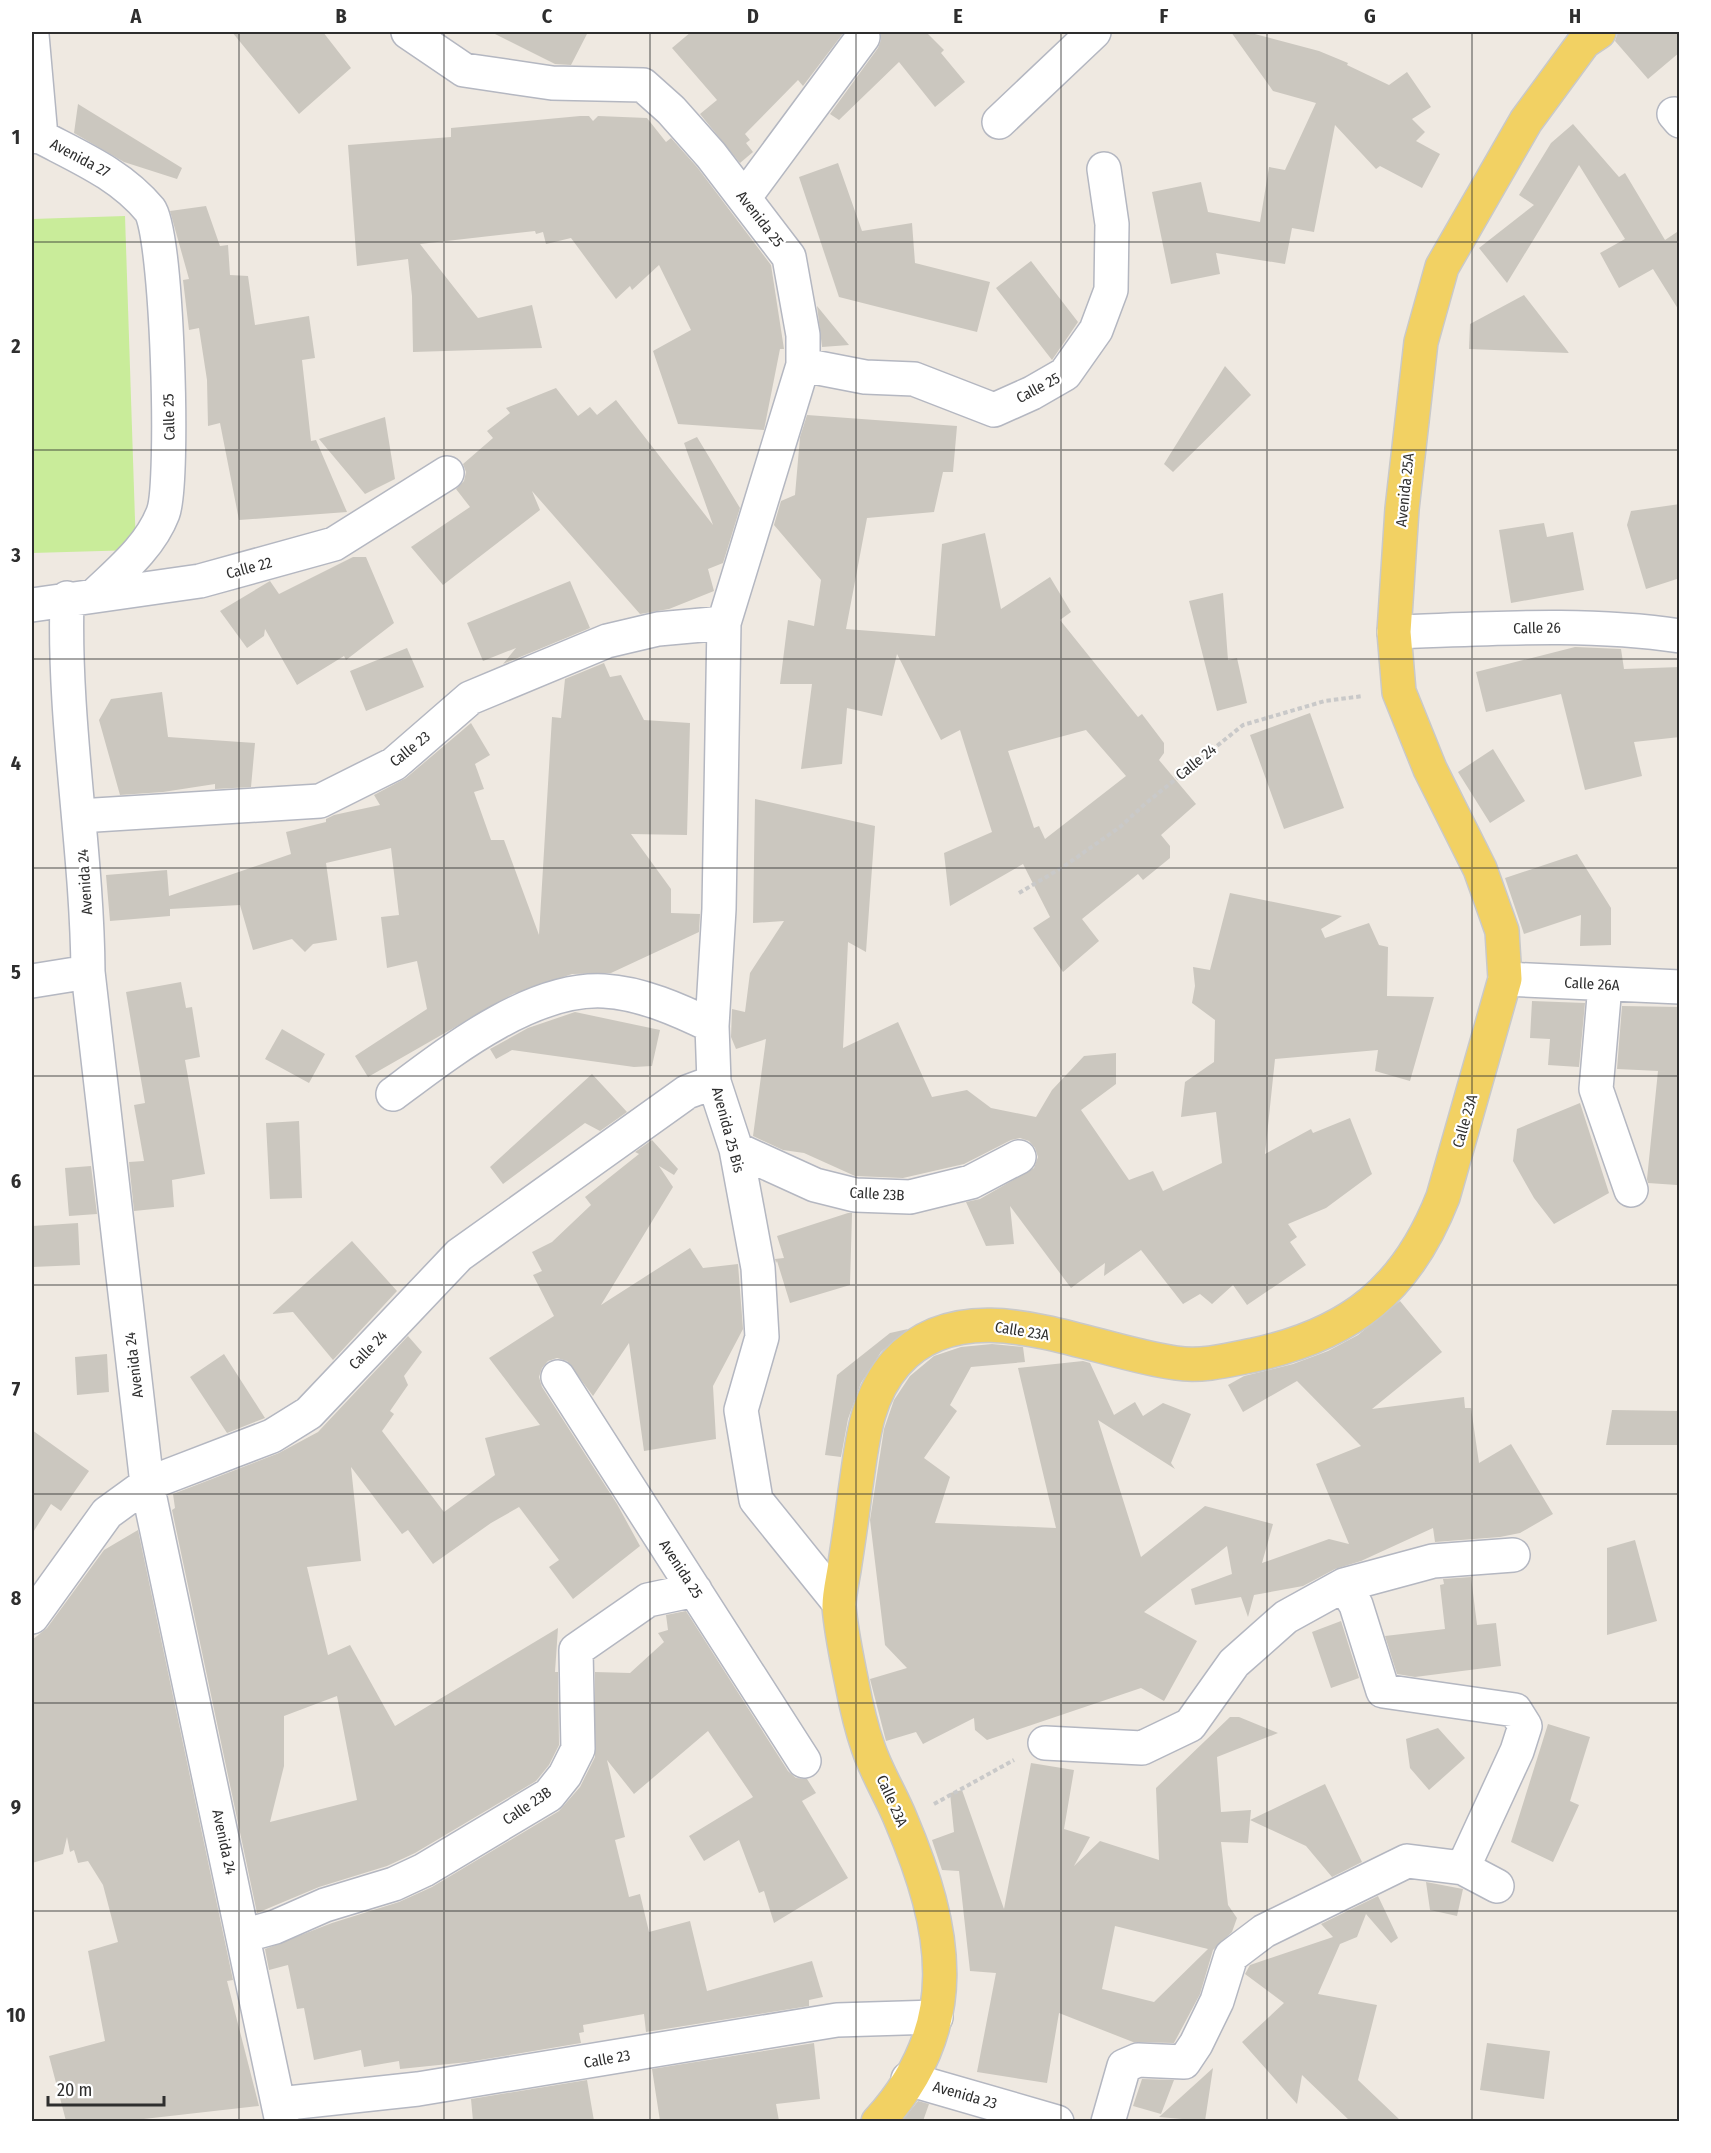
<svg xmlns="http://www.w3.org/2000/svg" width="1711" height="2153" font-family="'Fira Sans Condensed',sans-serif">
<style>
.pitch{fill:#c9ec9a}
.building{fill:#cbc7bf;fill-rule:evenodd}
.lines{fill:none;stroke-linecap:round;stroke-linejoin:round}
.minor-casing{stroke:#b4b7c1;stroke-width:36}
.major-casing{stroke:#c9c9c9;stroke-width:36}
.path{stroke:#c9c9c9;stroke-width:4;stroke-dasharray:4.5 3;stroke-linecap:butt}
.minor{stroke:#fff;stroke-width:33}
.major{stroke:#f2d163;stroke-width:33}
.grid{fill:none;stroke:#2e2e2e;stroke-width:1.5;stroke-opacity:0.55}
.labels{text-anchor:middle;stroke-width:4.5;stroke-linejoin:round;paint-order:stroke}
.street-label{font-size:15px;fill:#2e2e2e;stroke:#fff}
.neatline{fill:none;stroke:#2e2e2e;stroke-width:2}
.grid-label{font-size:20px;text-anchor:middle;font-weight:bold;fill:#2e2e2e}
</style>
<rect width="100%" height="100%" fill="#efe9e1"/>
<path class="pitch" d="M 125,216 L 136,550 L 32,553 L 32,219 Z"/>
<path class="building" d="M 232,32 L 323,32 L 351,68 L 299,114 Z
M 491,32 L 588,32 L 571,65 L 555,64 Z
M 691,32 L 844,32 L 803,86 L 798,80 L 745,134 L 750,140 L 746,143 L 753,152 L 740,163 L 700,114 L 717,100 L 672,48 Z
M 881,32 L 931,32 L 928,34 L 944,50 L 941,53 L 965,82 L 935,107 L 899,62 L 839,120 L 830,114 L 878,48 L 881,40 Z
M 1231,32 L 1247,32 L 1319,51 L 1348,63 L 1347,65 L 1389,85 L 1407,72 L 1431,107 L 1412,119 L 1425,132 L 1416,141 L 1440,154 L 1422,188 L 1380,166 L 1376,169 L 1335,125 L 1314,232 L 1292,228 L 1285,264 L 1216,253 L 1220,274 L 1171,284 L 1152,192 L 1201,182 L 1208,212 L 1260,222 L 1269,167 L 1285,170 L 1316,103 L 1273,91 Z
M 1618,32 L 1680,32 L 1680,52 L 1648,79 L 1615,41 Z
M 78,104 L 182,168 L 177,179 L 124,162 L 74,133 Z
M 580,116 L 589,116 L 593,121 L 598,116 L 647,118 L 666,142 L 671,138 L 697,167 L 771,265 L 784,349 L 780,349 L 764,430 L 678,424 L 653,351 L 691,330 L 659,265 L 632,290 L 630,286 L 616,299 L 571,238 L 546,244 L 543,232 L 536,234 L 535,231 L 420,244 L 478,318 L 532,305 L 542,348 L 413,352 L 412,296 L 408,259 L 357,266 L 348,145 L 451,137 L 451,128 Z
M 1573,124 L 1619,177 L 1625,173 L 1665,240 L 1680,230 L 1680,312 L 1653,269 L 1619,288 L 1600,253 L 1625,239 L 1579,165 L 1507,283 L 1479,248 L 1534,205 L 1519,195 L 1551,143 Z
M 838,163 L 862,231 L 912,223 L 915,263 L 990,282 L 977,332 L 839,297 L 799,177 Z
M 206,206 L 220,246 L 228,245 L 230,275 L 248,276 L 255,325 L 309,316 L 315,358 L 302,360 L 311,441 L 316,440 L 347,512 L 239,520 L 220,423 L 208,426 L 207,380 L 199,328 L 189,330 L 183,280 L 189,279 L 170,211 Z
M 1031,261 L 1078,322 L 1052,360 L 996,288 Z
M 1524,295 L 1569,353 L 1469,349 L 1470,324 Z
M 817,306 L 849,345 L 822,347 Z
M 1225,366 L 1251,395 L 1173,472 L 1164,464 Z
M 556,388 L 578,416 L 590,407 L 597,415 L 616,400 L 713,525 L 684,443 L 697,437 L 740,508 L 723,563 L 708,569 L 714,591 L 669,609 L 640,614 L 532,491 L 540,510 L 443,585 L 411,547 L 470,507 L 456,489 L 464,481 L 466,472 L 463,464 L 493,438 L 487,431 L 510,413 L 506,408 Z
M 807,415 L 957,426 L 953,472 L 943,472 L 934,512 L 867,518 L 846,629 L 935,636 L 942,544 L 985,533 L 1001,609 L 1050,577 L 1071,612 L 1060,620 L 1138,717 L 1142,714 L 1164,743 L 1164,753 L 1159,760 L 1196,804 L 1161,835 L 1170,846 L 1170,858 L 1143,880 L 1138,874 L 1082,919 L 1099,941 L 1063,972 L 1033,928 L 1050,917 L 1023,864 L 950,906 L 944,853 L 992,832 L 960,730 L 941,740 L 897,654 L 882,716 L 847,708 L 842,764 L 801,769 L 812,684 L 780,684 L 788,620 L 814,626 L 821,580 L 774,525 L 781,501 L 795,495 L 800,437 ZM 1086,730 L 1126,776 L 1045,839 L 1039,826 L 1034,828 L 1008,751 Z
M 385,417 L 395,479 L 365,494 L 319,439 Z
M 1680,504 L 1680,578 L 1646,589 L 1627,525 L 1631,511 Z
M 1544,523 L 1547,537 L 1573,532 L 1584,590 L 1511,603 L 1499,530 Z
M 353,557 L 366,557 L 394,623 L 346,660 L 344,656 L 297,685 L 265,629 L 264,636 L 247,648 L 220,611 L 270,581 L 279,594 Z
M 570,581 L 590,628 L 503,664 L 516,648 L 483,661 L 467,623 Z
M 1223,593 L 1228,660 L 1237,658 L 1247,703 L 1217,711 L 1189,601 Z
M 1575,647 L 1621,649 L 1624,669 L 1680,667 L 1680,737 L 1634,742 L 1642,776 L 1585,790 L 1561,694 L 1486,712 L 1476,672 Z
M 407,648 L 424,687 L 366,711 L 350,671 Z
M 604,663 L 610,677 L 621,675 L 644,720 L 690,723 L 687,835 L 631,834 L 671,889 L 671,913 L 700,914 L 699,932 L 611,973 L 572,974 L 513,994 L 368,1077 L 355,1056 L 427,1009 L 417,961 L 387,968 L 381,917 L 399,915 L 391,848 L 326,863 L 337,940 L 313,944 L 305,952 L 292,939 L 253,950 L 240,905 L 170,909 L 170,916 L 110,921 L 106,875 L 167,870 L 169,896 L 291,854 L 286,832 L 326,822 L 326,819 L 334,815 L 380,805 L 374,795 L 406,778 L 471,723 L 490,755 L 475,764 L 484,789 L 474,792 L 491,840 L 504,840 L 539,935 L 552,717 L 561,718 L 565,679 Z
M 162,692 L 168,737 L 255,743 L 251,787 L 215,789 L 215,784 L 163,792 L 120,795 L 99,720 L 111,699 Z
M 1310,713 L 1344,808 L 1284,829 L 1250,735 Z
M 1493,749 L 1525,801 L 1490,823 L 1458,772 Z
M 755,799 L 875,826 L 866,952 L 848,942 L 843,1048 L 898,1022 L 932,1097 L 967,1090 L 991,1108 L 1036,1117 L 1052,1090 L 1084,1056 L 1116,1053 L 1116,1084 L 1081,1110 L 1129,1180 L 1153,1171 L 1163,1191 L 1222,1163 L 1216,1112 L 1181,1117 L 1185,1082 L 1214,1062 L 1215,1020 L 1192,1003 L 1195,986 L 1193,967 L 1210,970 L 1230,893 L 1342,916 L 1321,929 L 1325,938 L 1369,923 L 1379,945 L 1388,947 L 1387,996 L 1434,997 L 1410,1081 L 1375,1071 L 1378,1050 L 1275,1059 L 1265,1154 L 1311,1129 L 1313,1133 L 1350,1118 L 1372,1174 L 1326,1208 L 1288,1224 L 1297,1237 L 1290,1242 L 1306,1265 L 1247,1305 L 1233,1285 L 1212,1304 L 1200,1294 L 1183,1304 L 1141,1250 L 1104,1276 L 1105,1263 L 1071,1288 L 1010,1206 L 1014,1244 L 986,1246 L 966,1202 L 980,1199 L 1034,1168 L 1038,1157 L 1035,1148 L 1029,1141 L 1020,1138 L 1011,1140 L 964,1164 L 903,1178 L 855,1176 L 804,1153 L 783,1150 L 753,1136 L 766,1039 L 736,1049 L 731,1037 L 732,1009 L 745,1012 L 750,973 L 784,921 L 753,923 Z
M 1577,854 L 1611,908 L 1611,945 L 1580,946 L 1581,915 L 1524,934 L 1505,878 Z
M 181,982 L 186,1008 L 192,1007 L 200,1057 L 185,1060 L 205,1174 L 172,1180 L 174,1207 L 134,1211 L 129,1162 L 144,1161 L 134,1105 L 145,1103 L 126,992 Z
M 1532,1001 L 1585,1003 L 1579,1067 L 1548,1065 L 1550,1039 L 1530,1038 Z
M 1622,1006 L 1680,1007 L 1680,1072 L 1617,1069 Z
M 575,1012 L 660,1030 L 652,1066 L 634,1067 L 512,1050 L 496,1059 L 490,1049 L 528,1028 Z
M 282,1029 L 325,1054 L 309,1083 L 265,1059 Z
M 1658,1071 L 1680,1072 L 1677,1185 L 1648,1183 L 1647,1179 Z
M 592,1074 L 627,1112 L 600,1131 L 585,1123 L 503,1184 L 490,1167 Z
M 1580,1103 L 1609,1193 L 1554,1224 L 1534,1198 L 1513,1161 L 1517,1129 Z
M 299,1121 L 302,1198 L 270,1199 L 266,1123 Z
M 652,1140 L 678,1169 L 674,1175 L 659,1166 L 673,1187 L 601,1305 L 690,1248 L 703,1268 L 738,1264 L 743,1329 L 713,1386 L 716,1439 L 644,1451 L 629,1343 L 593,1396 L 567,1361 L 557,1358 L 548,1361 L 542,1368 L 539,1377 L 542,1387 L 617,1504 L 640,1546 L 573,1599 L 549,1567 L 559,1560 L 519,1507 L 491,1523 L 433,1564 L 408,1530 L 402,1534 L 351,1467 L 361,1561 L 307,1567 L 328,1655 L 350,1645 L 395,1726 L 558,1628 L 555,1672 L 558,1672 L 559,1745 L 549,1765 L 536,1781 L 415,1853 L 387,1866 L 319,1887 L 257,1913 L 172,1510 L 175,1508 L 173,1494 L 279,1453 L 318,1432 L 408,1336 L 422,1352 L 404,1376 L 408,1385 L 390,1411 L 394,1414 L 382,1431 L 444,1512 L 495,1475 L 485,1438 L 540,1425 L 489,1358 L 554,1316 L 533,1275 L 542,1271 L 532,1252 L 552,1242 L 591,1205 L 585,1197 L 639,1154 L 635,1152 ZM 337,1696 L 357,1800 L 270,1822 L 284,1766 L 284,1716 Z
M 91,1166 L 97,1214 L 69,1216 L 65,1168 Z
M 848,1213 L 852,1213 L 850,1285 L 790,1303 L 777,1261 L 776,1263 L 775,1259 L 784,1258 L 777,1236 Z
M 78,1223 L 80,1265 L 32,1267 L 32,1226 Z
M 352,1241 L 397,1291 L 333,1360 L 293,1312 L 272,1314 Z
M 1400,1301 L 1442,1352 L 1372,1409 L 1464,1397 L 1465,1408 L 1471,1408 L 1479,1463 L 1511,1444 L 1553,1514 L 1520,1533 L 1500,1537 L 1435,1542 L 1433,1528 L 1361,1561 L 1335,1569 L 1303,1586 L 1254,1595 L 1248,1617 L 1241,1597 L 1195,1605 L 1191,1589 L 1232,1574 L 1227,1546 L 1144,1612 L 1197,1641 L 1164,1701 L 1141,1688 L 987,1740 L 975,1730 L 974,1718 L 923,1744 L 916,1732 L 886,1741 L 870,1679 L 907,1668 L 885,1645 L 870,1520 L 884,1429 L 894,1400 L 910,1376 L 934,1356 L 961,1347 L 992,1344 L 1023,1347 L 1025,1362 L 971,1367 L 950,1405 L 957,1411 L 924,1458 L 950,1477 L 935,1523 L 1056,1528 L 1018,1368 L 1083,1361 L 1090,1363 L 1114,1415 L 1135,1402 L 1143,1416 L 1163,1403 L 1191,1414 L 1171,1463 L 1175,1469 L 1098,1420 L 1141,1557 L 1205,1506 L 1273,1524 L 1262,1563 L 1329,1539 L 1349,1544 L 1316,1464 L 1361,1446 L 1297,1381 L 1243,1412 L 1228,1385 L 1244,1376 L 1293,1364 L 1328,1351 L 1358,1335 Z
M 908,1329 L 881,1352 L 861,1383 L 848,1419 L 841,1457 L 825,1455 L 837,1375 L 890,1333 Z
M 107,1354 L 109,1392 L 77,1395 L 75,1357 Z
M 224,1354 L 265,1418 L 227,1433 L 190,1377 Z
M 1612,1410 L 1680,1411 L 1680,1445 L 1606,1445 Z
M 32,1430 L 89,1471 L 61,1511 L 51,1504 L 32,1534 Z
M 138,1530 L 233,1980 L 227,1981 L 259,2106 L 126,2121 L 66,2121 L 49,2056 L 105,2041 L 88,1951 L 118,1942 L 103,1885 L 88,1861 L 78,1863 L 74,1850 L 70,1852 L 67,1837 L 63,1854 L 32,1863 L 32,1640 L 47,1628 L 104,1550 Z
M 1635,1540 L 1657,1621 L 1607,1635 L 1607,1548 Z
M 1471,1577 L 1477,1625 L 1496,1623 L 1501,1666 L 1415,1677 L 1397,1674 L 1385,1636 L 1445,1629 L 1440,1585 L 1444,1584 L 1443,1579 Z
M 686,1611 L 788,1771 L 796,1778 L 807,1779 L 816,1793 L 802,1801 L 848,1878 L 774,1923 L 764,1891 L 759,1893 L 739,1840 L 704,1861 L 689,1836 L 753,1797 L 708,1731 L 634,1794 L 607,1760 L 625,1837 L 615,1840 L 629,1897 L 640,1894 L 649,1932 L 690,1921 L 707,1991 L 812,1961 L 823,1997 L 809,2000 L 809,2006 L 646,2032 L 644,2014 L 583,2025 L 584,2032 L 579,2033 L 581,2043 L 468,2062 L 400,2069 L 399,2061 L 364,2067 L 361,2050 L 314,2060 L 304,2008 L 297,2009 L 288,1965 L 269,1970 L 265,1949 L 332,1923 L 399,1902 L 432,1887 L 559,1811 L 580,1787 L 595,1757 L 595,1672 L 630,1673 L 664,1642 L 658,1633 L 668,1630 L 666,1615 Z
M 1341,1621 L 1359,1678 L 1331,1688 L 1312,1632 Z
M 1230,1717 L 1239,1717 L 1278,1733 L 1217,1757 L 1221,1812 L 1251,1810 L 1250,1820 L 1325,1784 L 1362,1862 L 1332,1877 L 1306,1846 L 1250,1820 L 1248,1843 L 1221,1842 L 1228,1905 L 1237,1918 L 1232,1932 L 1213,1950 L 1200,1994 L 1174,2043 L 1133,2042 L 1059,2013 L 1047,2083 L 977,2072 L 996,1973 L 970,1971 L 959,1871 L 942,1870 L 932,1840 L 954,1832 L 950,1793 L 962,1790 L 1004,1909 L 1031,1763 L 1074,1770 L 1064,1829 L 1090,1837 L 1074,1866 L 1100,1841 L 1159,1860 L 1156,1788 ZM 1115,1926 L 1208,1949 L 1154,2002 L 1102,1989 Z
M 1548,1724 L 1590,1737 L 1570,1801 L 1579,1805 L 1553,1862 L 1511,1842 Z
M 1438,1728 L 1465,1758 L 1429,1790 L 1410,1768 L 1406,1739 Z
M 1426,1882 L 1463,1889 L 1457,1916 L 1430,1910 Z
M 1378,1896 L 1398,1938 L 1391,1943 L 1366,1914 L 1357,1937 L 1340,1944 L 1318,1994 L 1377,2005 L 1358,2080 L 1401,2121 L 1350,2121 L 1302,2075 L 1297,2104 L 1242,2042 L 1284,2003 L 1245,1974 L 1250,1965 L 1333,1937 L 1321,1924 Z
M 814,2043 L 820,2099 L 776,2104 L 779,2121 L 660,2121 L 652,2069 Z
M 1487,2043 L 1550,2051 L 1544,2099 L 1480,2090 Z
M 1213,2068 L 1205,2121 L 1159,2117 Z
M 1142,2079 L 1174,2080 L 1161,2114 L 1133,2106 Z
M 587,2080 L 594,2121 L 473,2121 L 471,2099 Z
M 918,2101 L 929,2104 L 923,2121 L 902,2121 Z"/>
<g class="lines">
<g class="minor-casing">
<path id="minor" d="M 408,32 L 464,70 L 552,83 L 643,85 L 671,110 L 711,155 L 789,257 L 803,335 L 803,365 L 724,623 L 719,909 L 712,1026 L 714,1082 L 736,1149 L 758,1268 L 762,1337 L 741,1410 L 756,1500 L 839,1603
M 32,35 L 41,137
M 1674,114 L 1680,121
M 999,122 L 1094,32
M 32,136 L 41,137 C 81,158 121,175 150,210 C 167,232 175,482 163,513 C 150,547 120,571 94,596
M 744,198 L 863,37
M 803,365 L 865,377 L 914,379 L 994,410 L 1032,393 L 1065,374 L 1096,330 L 1111,290 L 1112,224 L 1104,169
M 67,598 C 63,723 87,847 88,972 L 147,1484 L 282,2122
M 32,605 L 200,581 L 334,544 L 447,473
M 1394,632 C 1489,629 1585,622 1680,636
M 79,816 L 320,801 L 394,764 L 470,698 L 607,641 L 658,629 L 724,623
M 1505,979 L 1680,987
M 32,981 L 88,972
M 1605,985 L 1596,1089 L 1631,1190
M 393,1094 C 448,1053 531,987 604,991 C 641,993 679,1010 712,1026
M 736,1149 L 815,1185 L 855,1195 L 910,1197 L 971,1182 L 1019,1157
M 558,1377 L 804,1761
M 32,1617 L 107,1513 L 147,1484 L 272,1436 L 309,1413 L 459,1255 L 687,1092 L 714,1082
M 1045,1743 L 1142,1748 L 1190,1725 L 1234,1663 L 1286,1617 L 1344,1585
M 1463,1868 L 1517,1751 L 1525,1726 L 1515,1710 L 1383,1691 L 1356,1605 L 1344,1585 L 1433,1561 L 1513,1555
M 243,1936 L 275,1927 L 325,1905 L 394,1884 L 424,1870 L 549,1795 L 565,1775 L 578,1749 L 576,1650 L 648,1600 L 695,1590
M 908,2079 L 1057,2122
M 279,2104 L 418,2089 L 837,2020 L 936,2017
M 1108,2122 L 1124,2066 L 1138,2060 L 1184,2062 L 1196,2044 L 1217,2001 L 1231,1956 L 1264,1931 L 1407,1861 L 1463,1868 L 1497,1886"/>
</g>
<g class="major-casing">
<path id="major" d="M 878,2122 C 966,2026 947,1929 901,1820 C 891,1795 876,1772 868,1747 C 861,1727 856,1705 852,1684 C 847,1659 841,1632 839,1606 C 839,1595 842,1582 844,1570 C 848,1544 852,1518 855,1492 C 862,1447 864,1399 896,1363 C 966,1284 1089,1352 1176,1363 C 1202,1367 1229,1360 1254,1355 C 1351,1334 1407,1289 1443,1197 L 1505,979 L 1502,931 L 1480,869 L 1430,769 L 1399,692 L 1394,632 L 1402,509 L 1421,342 L 1442,267 L 1526,121 L 1584,42 L 1599,32"/>
</g>
<path class="path" d="M 1019,893 L 1063,867 L 1120,827 L 1146,803 L 1243,725 L 1325,701 L 1363,696
M 934,1804 L 1014,1760"/>
<use href="#minor" class="minor"/>
<use href="#major" class="major"/>
</g>
<path class="grid" d="M 239,32 L 239,2122M 444,32 L 444,2122M 650,32 L 650,2122M 856,32 L 856,2122M 1061,32 L 1061,2122M 1267,32 L 1267,2122M 1472,32 L 1472,2122M 32,242 L 1680,242M 32,450 L 1680,450M 32,659 L 1680,659M 32,868 L 1680,868M 32,1076 L 1680,1076M 32,1285 L 1680,1285M 32,1494 L 1680,1494M 32,1703 L 1680,1703M 32,1911 L 1680,1911"/>
<g class="labels">
<g class="street-label">
<text transform="translate(80 158) rotate(28)" y="5">Avenida 27</text>
<text transform="translate(760 219) rotate(52)" y="5">Avenida 25</text>
<text transform="translate(1038 388) rotate(-28)" y="5">Calle 25</text>
<text transform="translate(169 417) rotate(-92)" y="5">Calle 25</text>
<text transform="translate(1405 490) rotate(-84)" y="5">Avenida 25A</text>
<text transform="translate(249 568) rotate(-15)" y="5">Calle 22</text>
<text transform="translate(1537 628) rotate(-1)" y="5">Calle 26</text>
<text transform="translate(410 749) rotate(-39)" y="5">Calle 23</text>
<text transform="translate(1196 762) rotate(-39)" y="5">Calle 24</text>
<text transform="translate(85 882) rotate(-94)" y="5">Avenida 24</text>
<text transform="translate(1592 984) rotate(3)" y="5">Calle 26A</text>
<text transform="translate(1465 1121) rotate(-74)" y="5">Calle 23A</text>
<text transform="translate(728 1130) rotate(75)" y="5">Avenida 25 Bis</text>
<text transform="translate(877 1194) rotate(3)" y="5">Calle 23B</text>
<text transform="translate(1022 1331) rotate(9)" y="5">Calle 23A</text>
<text transform="translate(368 1350) rotate(-46)" y="5">Calle 24</text>
<text transform="translate(134 1365) rotate(-97)" y="5">Avenida 24</text>
<text transform="translate(681 1569) rotate(57)" y="5">Avenida 25</text>
<text transform="translate(892 1801) rotate(66)" y="5">Calle 23A</text>
<text transform="translate(527 1806) rotate(-34)" y="5">Calle 23B</text>
<text transform="translate(224 1842) rotate(78)" y="5">Avenida 24</text>
<text transform="translate(607 2059) rotate(-10)" y="5">Calle 23</text>
<text transform="translate(965 2095) rotate(16)" y="5">Avenida 23</text>
</g>
</g>
<rect width="1711" height="2153" fill="none" stroke="#ffffff" stroke-width="66"/>
<path d="M48 2096v9h116v-9" fill="none" stroke="#2e2e2e" stroke-width="3"/>
<text x="57" y="2096" font-size="18" fill="#2e2e2e" stroke="#ffffff" stroke-width="4.5" paint-order="stroke">20 m</text>
<rect x="33" y="33" width="1645" height="2087" class="neatline"/>
<g class="grid-label">
<text x="136" y="23">A</text>
<text x="341" y="23">B</text>
<text x="547" y="23">C</text>
<text x="753" y="23">D</text>
<text x="958" y="23">E</text>
<text x="1164" y="23">F</text>
<text x="1370" y="23">G</text>
<text x="1575" y="23">H</text>
<text x="16" y="144">1</text>
<text x="16" y="353">2</text>
<text x="16" y="562">3</text>
<text x="16" y="770">4</text>
<text x="16" y="979">5</text>
<text x="16" y="1188">6</text>
<text x="16" y="1396">7</text>
<text x="16" y="1605">8</text>
<text x="16" y="1814">9</text>
<text x="16" y="2022">10</text>
</g>
</svg>
